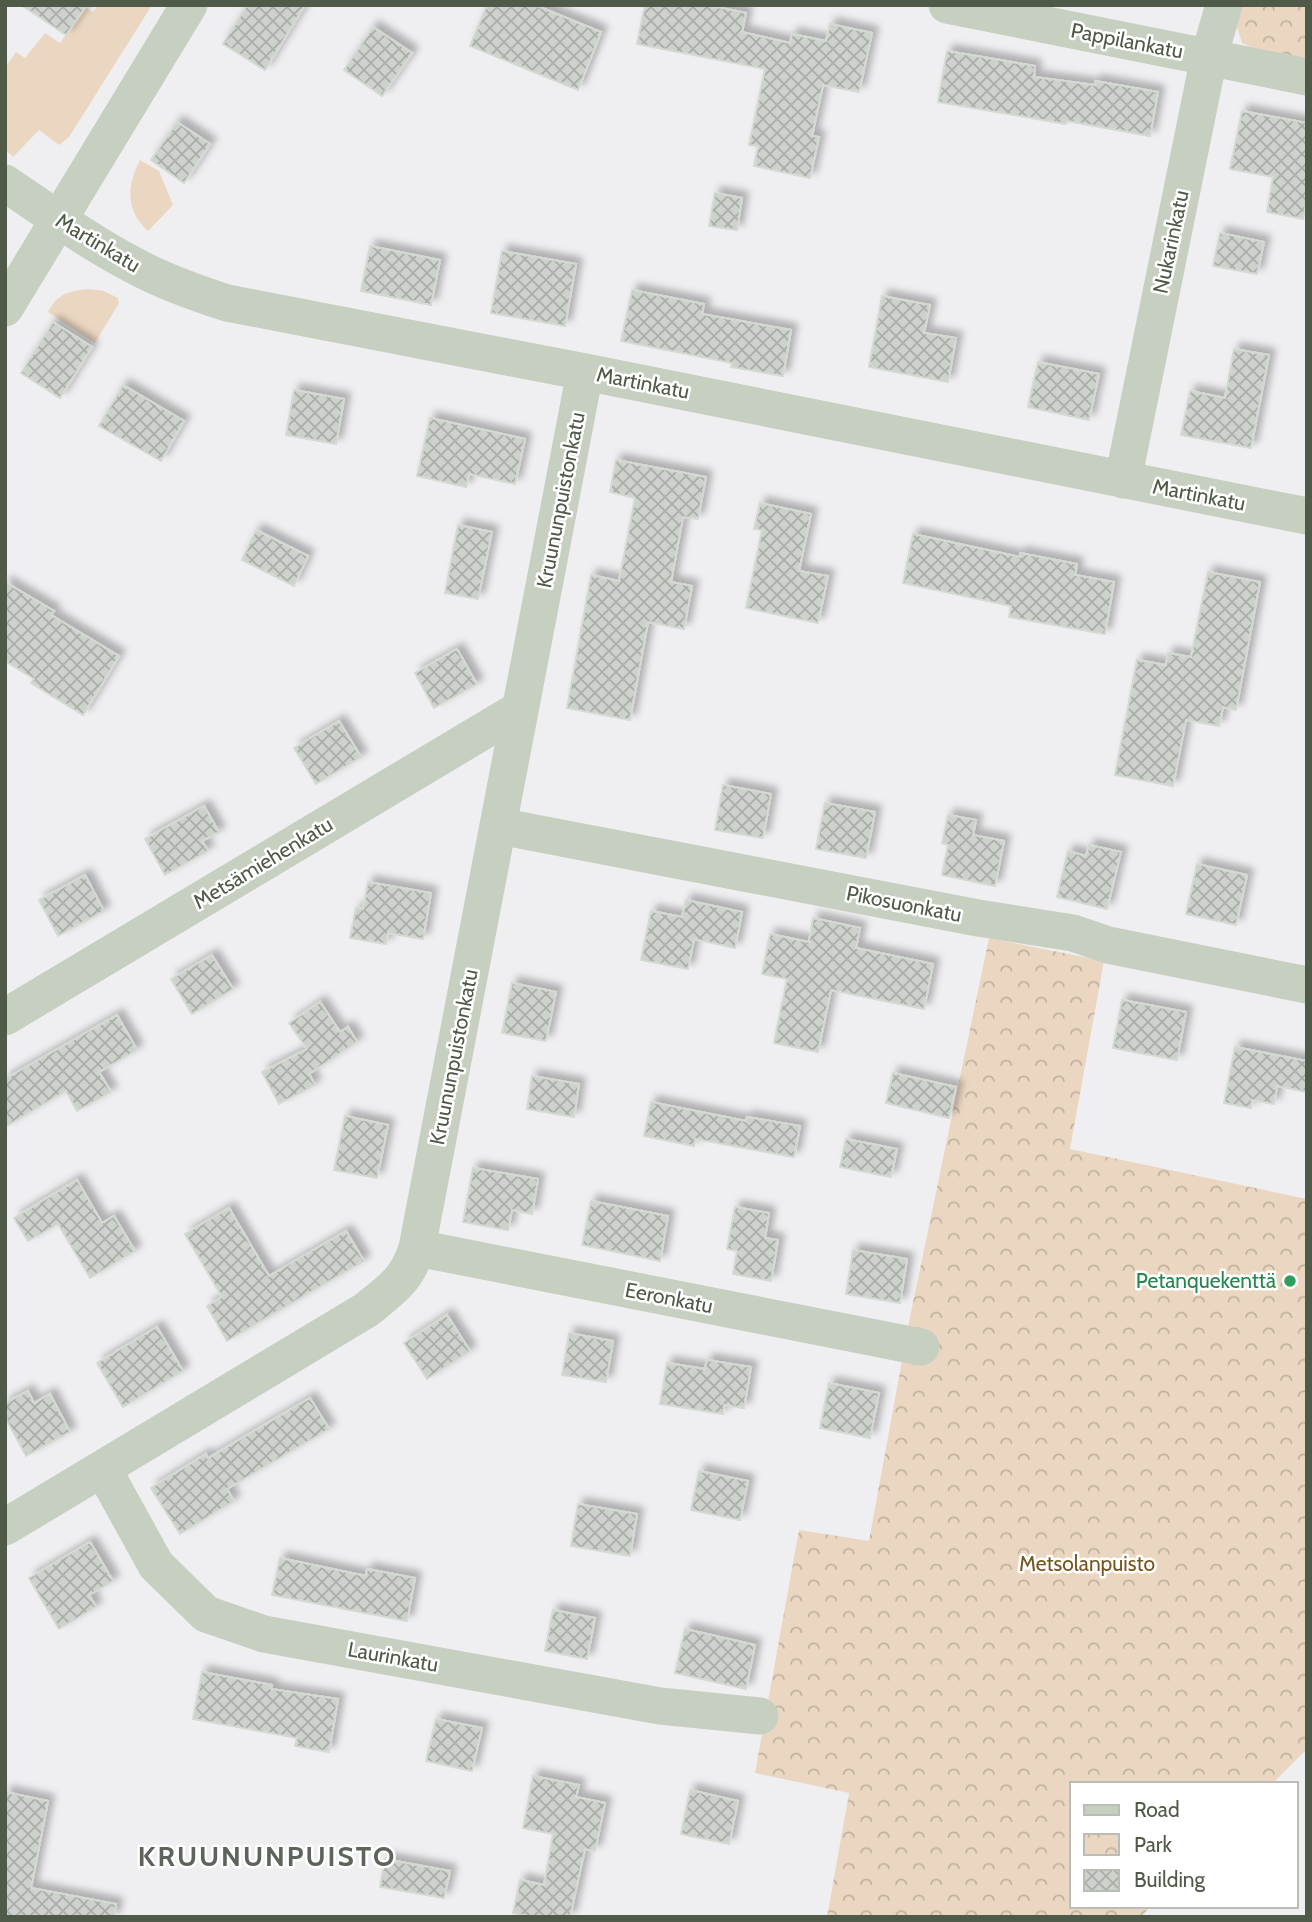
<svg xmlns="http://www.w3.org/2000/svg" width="1312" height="1922" font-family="Cabin,sans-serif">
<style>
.grass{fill:#ebd7c1}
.park{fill:url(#park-crowns)}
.building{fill:url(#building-cross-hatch);stroke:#d4dad3;stroke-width:2;filter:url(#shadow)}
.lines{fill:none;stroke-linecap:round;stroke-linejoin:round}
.minor{stroke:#c7cfc1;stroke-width:37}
.leisure-dot{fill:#2e9e5b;stroke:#fff;stroke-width:2.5}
.labels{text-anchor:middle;stroke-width:5;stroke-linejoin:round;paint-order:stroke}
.street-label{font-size:21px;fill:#505a49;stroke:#fff}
.leisure-label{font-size:21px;fill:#27864d;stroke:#fff;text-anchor:end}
.park-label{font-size:21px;fill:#76561f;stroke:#fff}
.district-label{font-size:28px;font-weight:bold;letter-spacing:2px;fill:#5e635c;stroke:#fff}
</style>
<defs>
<pattern id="park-crowns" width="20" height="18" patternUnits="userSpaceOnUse" patternTransform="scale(1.75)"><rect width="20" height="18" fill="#ebd7c1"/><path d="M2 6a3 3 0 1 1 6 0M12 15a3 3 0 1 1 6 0" fill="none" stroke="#c1b19f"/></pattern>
<pattern id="building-cross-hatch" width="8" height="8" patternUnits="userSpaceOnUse" patternTransform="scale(1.75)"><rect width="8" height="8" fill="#cdd3cc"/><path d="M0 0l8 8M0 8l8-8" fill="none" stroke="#a9aea8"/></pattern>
<filter id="shadow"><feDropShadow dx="6" dy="-6" stdDeviation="3.5" flood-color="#0004"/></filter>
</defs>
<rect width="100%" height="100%" fill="#efeff1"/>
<path class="grass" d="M 98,5 L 152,5 L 69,137 L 59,145 L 39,130 L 13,157 L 5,149 L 5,68 L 16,52 L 25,58 L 45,33 L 60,43 L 85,7 L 93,12 Z
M 140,160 L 159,171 L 173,205 L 148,231 C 125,211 127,185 140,160 Z
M 89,289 L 104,291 L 118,298 L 119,303 L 95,343 L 48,312 C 57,294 69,291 89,289 Z"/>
<path class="park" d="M 1241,5 L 1307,5 L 1307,59 L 1253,48 L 1242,43 L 1236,24 Z
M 989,938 L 1104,961 L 1070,1149 L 1307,1199 L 1307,1749 L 1272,1784 L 1072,1784 L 1072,1906 L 1151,1906 L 1141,1917 L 827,1917 L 849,1793 L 755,1773 L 799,1530 L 869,1541 L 910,1317 Z"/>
<path class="building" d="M 21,5 L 87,5 L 66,35 Z
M 247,5 L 305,5 L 265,70 L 223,44 Z
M 487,5 L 535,5 L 601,32 L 578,90 L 470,46 Z
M 645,5 L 708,5 L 746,13 L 742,32 L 790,43 L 792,34 L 826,41 L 830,24 L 872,33 L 859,92 L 823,85 L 812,136 L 819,137 L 810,178 L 754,166 L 758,146 L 749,145 L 765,69 L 637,44 Z
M 373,27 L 412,53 L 382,96 L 344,70 Z
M 947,51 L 1035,66 L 1034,77 L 1095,85 L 1095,81 L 1158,92 L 1150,136 L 1067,121 L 1066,124 L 938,102 Z
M 1242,111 L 1307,123 L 1307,198 L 1303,219 L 1267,212 L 1273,177 L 1230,169 Z
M 177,122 L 210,144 L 184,183 L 151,160 Z
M 715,193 L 742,198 L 737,230 L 709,226 Z
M 1220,233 L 1264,242 L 1257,274 L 1213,266 Z
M 370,246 L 440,260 L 431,305 L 361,291 Z
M 502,251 L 576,264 L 565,326 L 491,313 Z
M 632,290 L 704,304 L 702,314 L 791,330 L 783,376 L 731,367 L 732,363 L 621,341 Z
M 882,296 L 930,305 L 924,333 L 956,338 L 948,382 L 869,367 Z
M 53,322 L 92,347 L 60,398 L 21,373 Z
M 1234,349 L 1269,355 L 1251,448 L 1181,435 L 1190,391 L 1225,398 Z
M 1038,362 L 1099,374 L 1089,420 L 1028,407 Z
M 123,385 L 184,421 L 161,461 L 99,426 Z
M 294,390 L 344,399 L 336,444 L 286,435 Z
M 430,418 L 525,439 L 515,484 L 469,474 L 466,487 L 417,476 Z
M 616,460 L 706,477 L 698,519 L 683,517 L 671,582 L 692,586 L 684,629 L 648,622 L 630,720 L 567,708 L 591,575 L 619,581 L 635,498 L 610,492 Z
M 760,503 L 811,514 L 799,571 L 828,576 L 818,623 L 746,608 L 762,530 L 754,529 Z
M 458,525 L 492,532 L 478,599 L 445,593 Z
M 256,530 L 308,556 L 294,586 L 242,560 Z
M 913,534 L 1020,557 L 1020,553 L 1077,564 L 1075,575 L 1114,582 L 1105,634 L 1009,617 L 1011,606 L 903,583 Z
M 1208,572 L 1260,582 L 1236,710 L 1223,707 L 1219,726 L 1186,720 L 1173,786 L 1115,775 L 1137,660 L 1166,665 L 1168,653 L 1191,657 Z
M 5,582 L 54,611 L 51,615 L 119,656 L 83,715 L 31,683 L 34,679 L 5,661 Z
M 457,649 L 477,684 L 434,708 L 415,673 Z
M 339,721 L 361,757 L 316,784 L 294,748 Z
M 723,785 L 771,794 L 763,838 L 715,830 Z
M 825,803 L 875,812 L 866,858 L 816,849 Z
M 204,806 L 219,832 L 202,841 L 208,851 L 165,875 L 145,839 Z
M 948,815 L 976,820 L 973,835 L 1004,841 L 995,886 L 942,875 L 948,845 L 942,843 Z
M 1089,845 L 1121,852 L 1107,909 L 1057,897 L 1068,851 L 1086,856 Z
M 1197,864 L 1247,875 L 1236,925 L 1186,914 Z
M 85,875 L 104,911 L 58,936 L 39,900 Z
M 368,882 L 431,893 L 423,939 L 388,933 L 386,944 L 350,938 L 356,908 L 363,909 Z
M 686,900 L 742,912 L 735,948 L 694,939 L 688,969 L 641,960 L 651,911 L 682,917 Z
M 813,918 L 860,928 L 856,948 L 933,964 L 924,1009 L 831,990 L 818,1052 L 774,1043 L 787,979 L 762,974 L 770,934 L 809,942 Z
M 212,955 L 233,989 L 192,1014 L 171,979 Z
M 512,983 L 556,992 L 546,1041 L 502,1033 Z
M 1122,1000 L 1186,1012 L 1177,1060 L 1113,1048 Z
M 320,1002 L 340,1032 L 348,1027 L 357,1042 L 309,1074 L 315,1085 L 279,1104 L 262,1072 L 307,1049 L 289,1023 Z
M 117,1015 L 137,1050 L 99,1072 L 111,1092 L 77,1111 L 66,1091 L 5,1127 L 5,1079 Z
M 1235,1047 L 1307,1061 L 1307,1092 L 1277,1086 L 1274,1104 L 1252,1100 L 1251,1108 L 1224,1103 Z
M 893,1073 L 956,1087 L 949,1118 L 886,1103 Z
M 532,1076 L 579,1084 L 574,1117 L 527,1109 Z
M 651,1102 L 746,1121 L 747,1117 L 800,1126 L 794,1157 L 695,1139 L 694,1146 L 644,1136 Z
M 345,1116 L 388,1125 L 377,1178 L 334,1170 Z
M 846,1139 L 897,1149 L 891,1177 L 840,1167 Z
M 473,1168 L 538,1179 L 532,1214 L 512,1210 L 508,1230 L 463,1222 Z
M 77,1180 L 102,1223 L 114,1216 L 135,1251 L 90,1278 L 58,1224 L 28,1241 L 14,1218 Z
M 591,1201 L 668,1216 L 660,1261 L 582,1245 Z
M 735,1207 L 769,1213 L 765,1238 L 778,1240 L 771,1281 L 733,1274 L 737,1251 L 727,1249 Z
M 229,1208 L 269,1276 L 346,1231 L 364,1261 L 227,1341 L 207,1306 L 222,1297 L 185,1234 Z
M 853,1250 L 907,1259 L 900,1303 L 846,1294 Z
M 447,1315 L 470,1351 L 427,1379 L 404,1343 Z
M 157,1327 L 183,1371 L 123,1407 L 97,1363 Z
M 569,1333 L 613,1341 L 606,1382 L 562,1375 Z
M 707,1360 L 751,1367 L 744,1408 L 724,1405 L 723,1414 L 660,1404 L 667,1363 L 705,1369 Z
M 829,1383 L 879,1393 L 870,1438 L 820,1428 Z
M 28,1391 L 34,1403 L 50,1394 L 70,1432 L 26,1456 L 5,1417 L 5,1403 Z
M 310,1398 L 329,1429 L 227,1489 L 234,1501 L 180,1534 L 151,1488 L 206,1454 L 208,1458 Z
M 699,1471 L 748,1481 L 740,1520 L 691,1510 Z
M 578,1504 L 637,1514 L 630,1556 L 571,1546 Z
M 90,1542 L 113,1581 L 89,1595 L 96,1607 L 59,1629 L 29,1578 Z
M 280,1558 L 366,1576 L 367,1569 L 415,1578 L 407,1621 L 272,1595 Z
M 553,1610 L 595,1618 L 587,1659 L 545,1651 Z
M 685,1629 L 755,1645 L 746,1689 L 675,1673 Z
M 202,1672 L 272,1685 L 271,1689 L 338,1699 L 329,1752 L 295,1746 L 297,1738 L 193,1719 Z
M 436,1719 L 482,1728 L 472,1771 L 426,1761 Z
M 533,1776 L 579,1785 L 576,1797 L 605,1803 L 595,1851 L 585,1849 L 570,1917 L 531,1917 L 513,1913 L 520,1880 L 544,1885 L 553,1834 L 523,1828 Z
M 690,1790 L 738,1801 L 729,1844 L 681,1834 Z
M 5,1792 L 48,1801 L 31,1888 L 116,1904 L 114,1917 L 5,1917 Z
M 385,1859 L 450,1871 L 444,1898 L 380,1887 Z"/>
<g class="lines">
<path class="minor" d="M 947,5 L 1307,77
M 5,183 C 48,212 90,243 137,267 C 165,282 196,293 227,303 L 585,372 L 1307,516
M 5,308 L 189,5
M 1123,480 L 1209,57 L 1224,5
M 499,826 L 978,918 L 1073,933 L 1108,945 L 1307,985
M 5,1017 L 520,709
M 417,1248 L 921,1347
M 103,1469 L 156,1565 L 206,1614 L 264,1634 L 660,1706 L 760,1716
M 5,1527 L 366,1310 C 391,1290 407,1280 417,1248 L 585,372"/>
</g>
<circle class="leisure-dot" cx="1290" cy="1281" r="7"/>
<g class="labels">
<g class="street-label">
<text transform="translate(1127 41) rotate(11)" y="7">Pappilankatu</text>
<text transform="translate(1171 242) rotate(-78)" y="7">Nukarinkatu</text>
<text transform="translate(98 243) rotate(31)" y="7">Martinkatu</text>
<text transform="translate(643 383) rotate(11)" y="7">Martinkatu</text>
<text transform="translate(1199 495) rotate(11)" y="7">Martinkatu</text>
<text transform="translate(561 500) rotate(-79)" y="7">Kruununpuistonkatu</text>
<text transform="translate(263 863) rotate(-31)" y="7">Metsämiehenkatu</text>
<text transform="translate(904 904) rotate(11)" y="7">Pikosuonkatu</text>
<text transform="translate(454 1057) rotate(-79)" y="7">Kruununpuistonkatu</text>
<text transform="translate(669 1298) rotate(11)" y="7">Eeronkatu</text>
<text transform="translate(393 1657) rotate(10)" y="7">Laurinkatu</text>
</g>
<g class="leisure-label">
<text x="1276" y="1288">Petanquekenttä</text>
</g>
<g class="park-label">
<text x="1087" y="1571">Metsolanpuisto</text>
</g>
<g class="district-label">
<text x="267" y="1866">KRUUNUNPUISTO</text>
</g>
</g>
<rect width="1312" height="1922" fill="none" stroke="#505a49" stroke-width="14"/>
<rect x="1070" y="1782" width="228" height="126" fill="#ffffff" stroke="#b9bdb6" stroke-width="2"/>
<rect x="1084" y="1805" width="35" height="10" fill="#c7cfc1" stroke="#b9bdb6" stroke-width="2"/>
<text x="1134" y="1817" font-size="21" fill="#505a49">Road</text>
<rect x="1084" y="1834" width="35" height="21" fill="url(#park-crowns)" stroke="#b9bdb6" stroke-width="2"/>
<text x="1134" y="1852" font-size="21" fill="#505a49">Park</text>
<rect x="1084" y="1870" width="35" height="21" fill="url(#building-cross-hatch)" stroke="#b9bdb6" stroke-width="2"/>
<text x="1134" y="1887" font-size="21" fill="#505a49">Building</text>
</svg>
